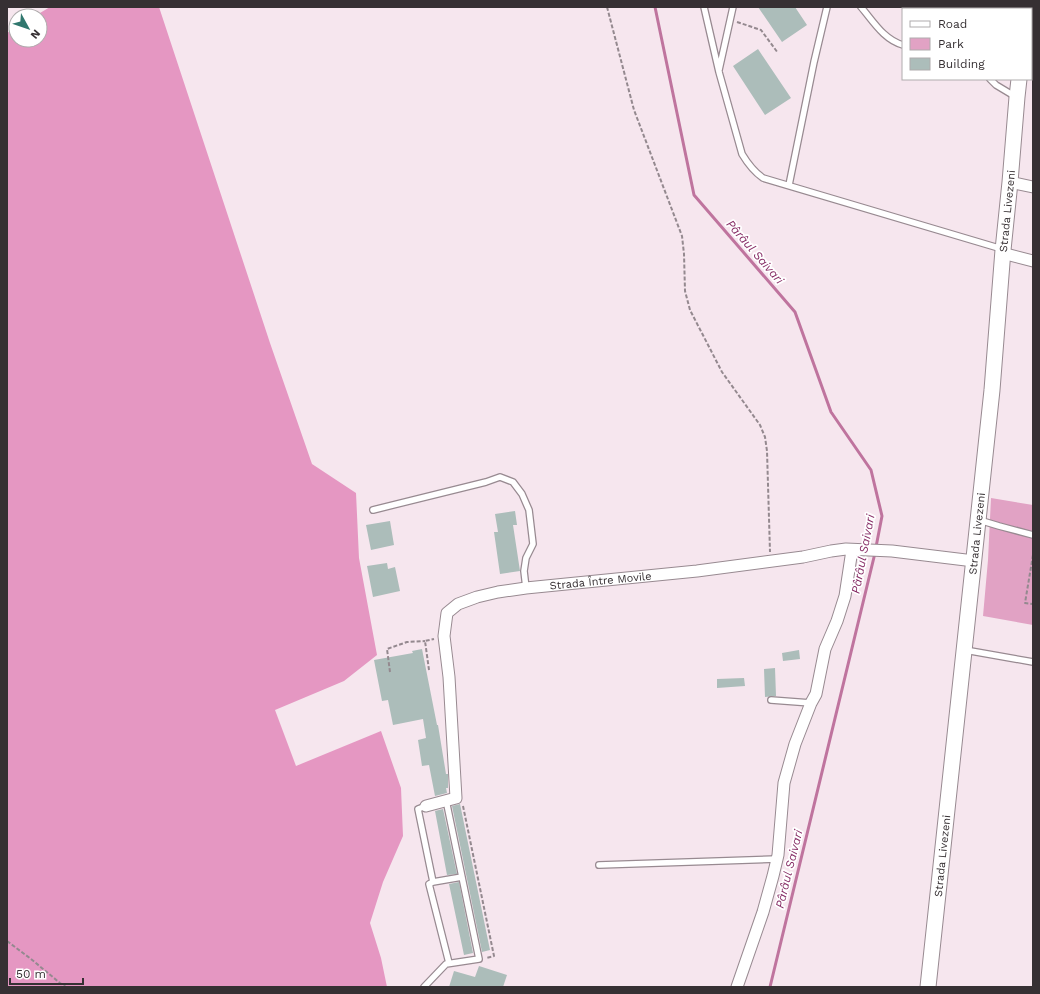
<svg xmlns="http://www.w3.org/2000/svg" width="1040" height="994" font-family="'Work Sans',sans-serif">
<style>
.green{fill:#e1a2c4}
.forest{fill:#e597c2}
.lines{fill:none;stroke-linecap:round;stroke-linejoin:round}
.stream{stroke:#bf749e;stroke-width:3}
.building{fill:#acbdba}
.service-casing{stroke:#988a91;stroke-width:8}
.minor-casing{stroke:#988a91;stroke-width:13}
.secondary-casing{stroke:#988a91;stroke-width:17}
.path{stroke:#94898f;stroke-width:2;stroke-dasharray:4 2;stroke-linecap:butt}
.service{stroke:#fff;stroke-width:5.5}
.minor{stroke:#fff;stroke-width:11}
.secondary{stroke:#fff;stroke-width:15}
.labels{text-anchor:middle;stroke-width:3.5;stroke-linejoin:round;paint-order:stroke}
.street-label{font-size:11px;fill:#363033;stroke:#fff}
.water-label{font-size:12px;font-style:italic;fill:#872d66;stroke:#fff}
</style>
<rect width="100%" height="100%" fill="#f6e6ee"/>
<path class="green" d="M 991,498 L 1033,505 L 1033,625 L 983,616 L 988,560 Z"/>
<path class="forest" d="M 50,7 L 159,7 L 270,343 L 312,464 L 356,493 L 359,558 L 377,655 L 344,681 L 275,710 L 296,766 L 381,731 L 401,788 L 403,836 L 383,882 L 370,923 L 381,958 L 387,987 L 7,987 L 7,33 L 16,28 L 16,40 L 40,40 L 40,16 L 35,16 Z"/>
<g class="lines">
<path class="stream" d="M 655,7 L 694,195 L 795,312 L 831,412 L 871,470 L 882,516 L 876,547
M 770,987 L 875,553"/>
</g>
<path class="building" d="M 758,7 L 795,7 L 807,25 L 782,42 Z
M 758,49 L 791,98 L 765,115 L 733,66 Z
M 515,511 L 517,525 L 513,525 L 520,571 L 500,574 L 494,532 L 498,532 L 495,514 Z
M 390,521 L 394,545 L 371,550 L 366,525 Z
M 387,563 L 388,569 L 395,567 L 400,591 L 373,597 L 367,566 Z
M 422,649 L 437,725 L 438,725 L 446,774 L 448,774 L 448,788 L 446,788 L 447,793 L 435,796 L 429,765 L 422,766 L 418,740 L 426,738 L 423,719 L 393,725 L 388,700 L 382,701 L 374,660 L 413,653 L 412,651 Z
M 799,650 L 800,659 L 783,661 L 782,653 Z
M 775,668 L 776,696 L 765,697 L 764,669 Z
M 744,678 L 745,686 L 717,688 L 717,679 Z
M 460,804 L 490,950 L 482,952 L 452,806 Z
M 443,809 L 457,874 L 447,875 L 435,811 Z
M 459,882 L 473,953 L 464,955 L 449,884 Z
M 479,966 L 507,975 L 503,987 L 449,987 L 454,971 L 475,977 Z"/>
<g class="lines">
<g class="service-casing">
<path id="service" d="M 704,7 L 719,72 L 742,154 C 748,164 753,171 763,178 L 1002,249
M 861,7 C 873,21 884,40 903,45
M 719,70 L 733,7
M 990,79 L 996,85 L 1016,97
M 789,185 L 814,62 L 827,7
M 373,510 L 486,482 L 500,477 L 513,482 L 522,494 L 529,510 L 533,544 L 526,558 L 524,571 L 526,588
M 979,520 L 999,526 L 1033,535
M 965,650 L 1033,662
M 771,700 L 811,703
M 426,806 L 418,809 L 433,882 L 462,877
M 599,865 L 777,859
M 433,882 L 429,884 L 449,963
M 424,987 L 446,964 L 479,959 L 446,800"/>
</g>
<g class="minor-casing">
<g id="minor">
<path d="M 1031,19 L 1033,20"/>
<path d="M 1010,182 L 1033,187"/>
<path d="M 1002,253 L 1033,261"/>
<path id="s1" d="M 426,806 L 456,798 L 449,677 L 444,636 L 447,613 L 458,604 L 477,597 L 498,592 L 526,588 L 697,571 L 803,557 L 831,551 L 846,549 L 892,551 L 974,561"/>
<path d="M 737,987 L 763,912 L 773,876 L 778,855 L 784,783 L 795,744 L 811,703 L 816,694 L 825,649 L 837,621 L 845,596 L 852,550"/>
</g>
</g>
<g class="secondary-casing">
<g id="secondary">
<path d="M 1029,9 L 1030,7"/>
<path id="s2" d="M 928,987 L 992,390 L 1003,250 L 1010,182 L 1017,97 L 1019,79"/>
</g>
</g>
<path class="path" d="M 607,7 L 634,110 L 682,236 L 684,254 L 685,291 L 690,310 L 722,372 L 760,425 L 765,437 L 767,451 L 770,552
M 737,22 L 761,30 L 778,53
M 1033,555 L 1025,603 L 1033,604
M 429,670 L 425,641 L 434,639
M 390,672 L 387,649 L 407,642 L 425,641
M 463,806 L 494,956 L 486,958
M 7,941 L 31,959 L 60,983 L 66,987"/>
<use href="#service" class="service"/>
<use href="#minor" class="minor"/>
<use href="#secondary" class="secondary"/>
</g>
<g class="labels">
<g class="street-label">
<text dy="4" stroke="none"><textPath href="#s2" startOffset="780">Strada Livezeni</textPath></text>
<text dy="4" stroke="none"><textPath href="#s2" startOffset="456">Strada Livezeni</textPath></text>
<text dy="4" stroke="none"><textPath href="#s1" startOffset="376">Strada Între Movile</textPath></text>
<text dy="4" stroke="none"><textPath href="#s2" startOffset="132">Strada Livezeni</textPath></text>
</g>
<g class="water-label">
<text transform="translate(755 252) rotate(49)" y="4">Pârâul Saivari</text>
<text transform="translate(863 554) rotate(-79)" y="4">Pârâul Saivari</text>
<text transform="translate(789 869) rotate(-76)" y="4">Pârâul Saivari</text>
</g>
</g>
<rect width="1040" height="994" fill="none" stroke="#363033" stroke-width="16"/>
<rect x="902" y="8" width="130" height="72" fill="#ffffff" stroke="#afacad"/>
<rect x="910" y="21" width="20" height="6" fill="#ffffff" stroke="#afacad"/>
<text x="938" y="28" font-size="12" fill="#363033">Road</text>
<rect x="910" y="38" width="20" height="12" fill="#e1a2c4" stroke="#afacad"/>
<text x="938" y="48" font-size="12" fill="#363033">Park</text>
<rect x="910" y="58" width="20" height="12" fill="#acbdba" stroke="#afacad"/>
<text x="938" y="68" font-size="12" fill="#363033">Building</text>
<g transform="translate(28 28) rotate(130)"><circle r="19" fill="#ffffff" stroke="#afacad"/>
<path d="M0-3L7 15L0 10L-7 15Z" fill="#30776e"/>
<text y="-6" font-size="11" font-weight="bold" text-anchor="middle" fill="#363033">N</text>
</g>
<path d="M10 978v6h73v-6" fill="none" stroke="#363033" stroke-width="2"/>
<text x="16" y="978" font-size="12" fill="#363033" stroke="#ffffff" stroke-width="3" paint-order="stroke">50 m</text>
</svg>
